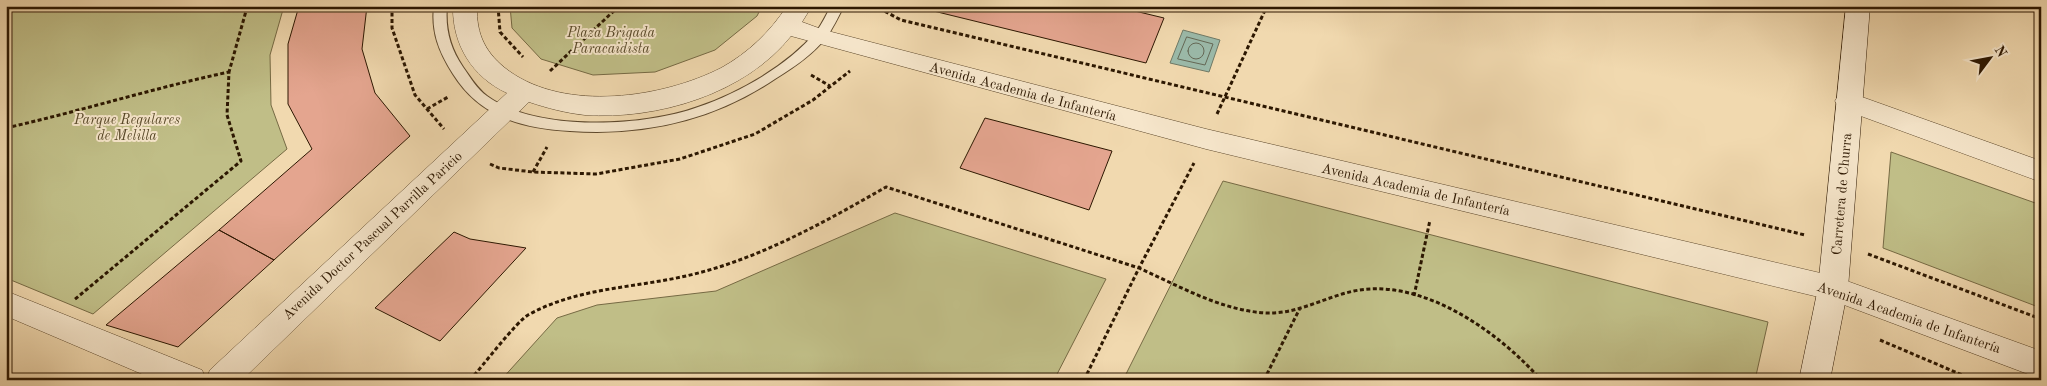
<svg xmlns="http://www.w3.org/2000/svg" width="2047" height="386" font-family="'Old Standard TT',serif">
<style>
.green{fill:#c0be87;stroke:#766a44}
.water{fill:#9bbaaa;stroke:#6f7966}
.lines{fill:none;stroke-linecap:round;stroke-linejoin:round}
.shore{stroke:#646856;stroke-width:1}
.building{fill:#e4a58f;stroke:#2c1701}
.lane-casing{stroke:#5d482c;stroke-width:2}
.street-casing{stroke:#5d482c;stroke-width:1}
.secondary-casing{stroke:#2c1701;stroke-width:1}
.path{stroke:#2c1701;stroke-width:3;stroke-dasharray:4 2.5;stroke-linecap:butt}
.lane{fill:#f6e6cb;fill-rule:evenodd}
.street{fill:#f6e6cb;fill-rule:evenodd}
.secondary{fill:#f6e6cb;fill-rule:evenodd}
.labels{text-anchor:middle;stroke-width:4;stroke-linejoin:round;paint-order:stroke}
.park-label{font-size:14px;font-style:italic;fill:#584929;stroke:#f6e6cb}
.street-label{font-size:14px;fill:#2c1701;stroke:#f6e6cb}
</style>
<rect width="100%" height="100%" fill="#f1d9af"/>
<filter id="stains"><feTurbulence type="fractalNoise" baseFrequency=".004" numOctaves="4"/><feColorMatrix values="0 0 0 0 .2 0 0 0 0 .09 0 0 0 0 .02 0 0 0 .5 -.17"/></filter>
<radialGradient id="worn" r=".72"><stop offset=".6" stop-color="#630" stop-opacity="0"/><stop offset="1" stop-color="#630" stop-opacity=".3"/></radialGradient>
<path class="green" d="M 6,6 L 284,6 L 270,55 L 271,105 L 287,149 L 93,314 L 6,278 Z
M 510,6 L 762,6 L 757,16 L 715,50 L 655,72 L 593,75 L 541,59 L 512,28 Z
M 1891,152 L 2041,205 L 2041,308 L 1883,248 Z
M 1223,181 L 1768,322 L 1755,380 L 1123,380 Z
M 895,213 L 1106,279 L 1054,380 L 501,380 L 557,318 L 597,305 L 716,291 Z"/>
<path class="water" d="M 1183,30 L 1220,40 L 1209,72 L 1170,63 Z"/>
<g class="lines">
<path class="shore" d="M 1187,37 L 1213,44 L 1205,65 L 1178,59 Z
M1188 51a8 8 0 1 1 16 0a8 8 0 1 1-16 0Z"/>
</g>
<path class="building" d="M 299,6 L 367,6 L 362,49 L 375,93 L 410,136 L 274,260 L 219,230 L 312,149 L 288,104 L 288,44 Z
M 913,6 L 1114,6 L 1164,18 L 1146,63 Z
M 985,118 L 1112,151 L 1089,210 L 960,168 Z
M 219,230 L 274,260 L 178,347 L 106,325 Z
M 454,232 L 470,239 L 526,248 L 440,341 L 375,308 Z"/>
<g class="lines">
<g class="lane-casing">
<path id="lane" d="M 434,6 L 447,6 C 445,29 450,48 463,67 C 470,77 477,89 487,96 C 536,132 643,127 698,107 C 739,93 787,66 816,32 C 822,24 826,15 831,6 L 844,6 C 838,17 833,29 825,39 C 812,55 793,68 775,79 C 713,121 644,136 570,131 C 521,128 480,117 453,74 C 439,52 431,32 434,6 Z"/>
</g>
<g class="street-casing">
<path id="street" d="M 453,6 L 477,6 C 476,35 486,54 509,71 C 566,112 662,98 721,68 C 748,53 770,32 787,6 L 812,6 L 802,22 L 824,30 L 1206,129 L 1833,276 L 2041,351 L 2041,379 L 1831,300 L 1206,149 L 791,36 C 745,94 657,120 585,115 C 566,113 547,108 529,102 L 242,380 L 156,380 L 6,316 L 6,291 L 202,370 L 206,379 L 210,370 L 507,93 C 472,77 452,44 453,6 Z
M 1848,92 L 2041,161 L 2041,182 L 1839,108 L 1835,101 L 1839,94 Z"/>
</g>
<g class="secondary-casing">
<path id="secondary" d="M 1846,6 L 1870,6 L 1848,288 L 1830,380 L 1799,380 L 1818,288 Z"/>
</g>
<path class="path" d="M 229,6 L 246,11 L 229,72
M 392,6 L 392,28 L 415,95 L 444,129
M 498,6 L 500,32 L 523,57
M 881,6 L 886,12 L 901,20 L 1805,235
M 550,71 L 619,6
M 811,75 L 830,86
M 427,109 L 448,97
M 1217,114 L 1267,6
M 6,128 C 81,111 154,88 229,72 L 227,115 L 241,161 L 74,300
M 490,164 L 499,168 L 533,172 L 596,174 L 680,159 L 755,134 L 813,100 L 850,71
M 533,172 L 547,147
M 1868,254 L 2041,319
M 1414,296 L 1430,220
M 1880,340 L 1974,380
M 470,380 C 482,367 516,322 528,315 C 576,288 633,288 686,276 C 757,260 823,223 886,187 L 1139,268 L 1194,163
M 1084,380 L 1139,268 C 1179,286 1222,311 1267,313 C 1298,314 1325,297 1354,291 C 1422,277 1499,332 1541,380
M 1264,380 L 1300,308"/>
<use href="#lane" class="lane"/>
<use href="#street" class="street"/>
<use href="#secondary" class="secondary"/>
</g>
<g class="labels">
<g class="park-label">
<text x="611" y="37">Plaza Brigada<tspan x="611" dy="16">Paracaidista</tspan></text>
<text x="127" y="124">Parque Regulares<tspan x="127" dy="16">de Melilla</tspan></text>
</g>
<g class="street-label">
<text transform="translate(1023 91) rotate(15)" y="5">Avenida Academia de Infantería</text>
<text transform="translate(1416 189) rotate(13)" y="5">Avenida Academia de Infantería</text>
<text transform="translate(1841 194) rotate(-85)" y="5">Carretera de Churra</text>
<text transform="translate(372 235) rotate(-43)" y="5">Avenida Doctor Pascual Parrilla Paricio</text>
<text transform="translate(1909 317) rotate(19)" y="5">Avenida Academia de Infantería</text>
</g>
</g>
<rect width="2047" height="386" fill="none" stroke="#f1d9af" stroke-width="25"/>
<rect x="8" y="8" width="2032" height="371" fill="none" stroke="#2c1701" stroke-width="2.5"/>
<rect x="12" y="12" width="2022" height="361" fill="none" stroke="#2c1701"/>
<g transform="translate(1990 58) rotate(58)" stroke="#f6e6cb" stroke-width="4" paint-order="stroke">
<path d="M0-4L9 19L0 12L-9 19Z" fill="#2c1701"/>
<text y="-8" font-size="14" font-weight="bold" text-anchor="middle" fill="#2c1701">N</text>
</g>
<rect width="100%" height="100%" filter="url(#stains)"/>
<rect width="100%" height="100%" fill="url(#worn)"/>
</svg>
